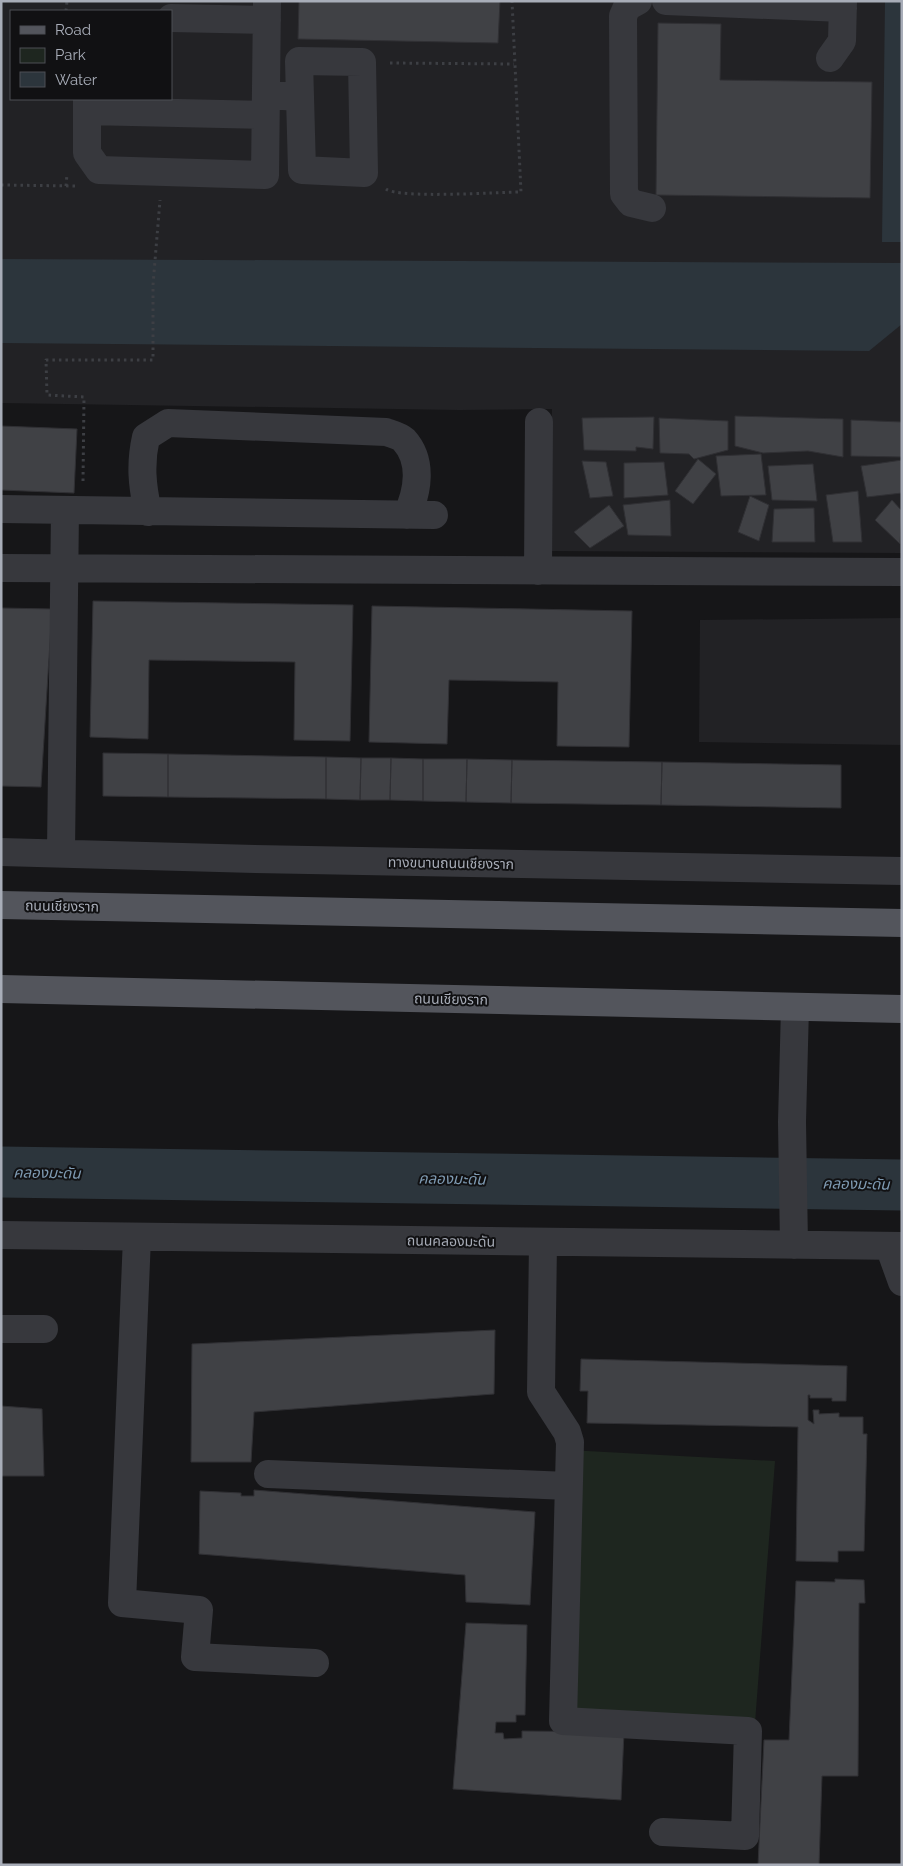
<svg xmlns="http://www.w3.org/2000/svg" width="903" height="1866" font-family="Raleway,'Noto Sans Thai',sans-serif">
<style>
.built{fill:#222225;fill-rule:evenodd}
.green{fill:#1e261f}
.water{fill:#2c353c}
.lines{fill:none;stroke-linecap:round;stroke-linejoin:round}
.river{stroke:#2c353c;stroke-width:51}
.building{fill:#404145;stroke:#303034}
.path{stroke:#3d3f44;stroke-width:3;stroke-dasharray:2.5 4;stroke-linecap:butt}
.minor{stroke:#37383d;stroke-width:28}
.major{stroke:#53555c;stroke-width:28}
.labels{text-anchor:middle;stroke-width:4;stroke-linejoin:round;paint-order:stroke}
.street-label{font-size:14px;fill:#a8adb8;stroke:#111113}
.water-label{font-size:15px;font-style:italic;fill:#7f9bb3;stroke:#111113}
</style>
<rect width="100%" height="100%" fill="#161618"/>
<path class="built" d="M 1,1 L 902,1 L 902,553 L 548,551 L 552,409 L 459,410 L 1,403 ZM 11,11 L 171,11 L 171,99 L 11,99 Z
M 902,618 L 902,745 L 699,742 L 700,620 Z"/>
<path class="green" d="M 568,1450 L 775,1461 L 755,1723 L 553,1714 Z"/>
<path class="water" d="M 885,1 L 902,1 L 902,242 L 882,242 Z
M 1,259 L 902,263 L 902,324 L 869,351 L 1,343 Z"/>
<g class="lines">
<path class="river" d="M 1,1172 L 902,1185"/>
</g>
<path class="building" d="M 299,1 L 500,1 L 498,43 L 298,39 Z
M 658,23 L 721,24 L 720,80 L 872,82 L 870,198 L 656,195 Z
M 735,416 L 843,419 L 843,457 L 808,451 L 763,453 L 735,446 Z
M 654,417 L 653,449 L 636,447 L 636,451 L 584,450 L 582,418 Z
M 659,418 L 728,421 L 728,450 L 694,459 L 689,454 L 660,453 Z
M 851,420 L 902,422 L 902,457 L 851,456 Z
M 1,426 L 77,429 L 74,493 L 1,490 Z
M 761,454 L 766,495 L 721,496 L 716,456 Z
M 698,459 L 716,474 L 693,504 L 675,491 Z
M 902,460 L 902,493 L 867,497 L 861,466 Z
M 582,461 L 606,462 L 613,496 L 590,498 Z
M 664,462 L 668,495 L 624,498 L 624,463 Z
M 813,464 L 817,501 L 772,500 L 768,466 Z
M 858,491 L 862,542 L 833,542 L 826,495 Z
M 750,496 L 769,505 L 759,541 L 738,532 Z
M 670,500 L 671,536 L 628,535 L 623,505 Z
M 892,500 L 902,511 L 900,544 L 875,520 Z
M 609,505 L 624,526 L 590,548 L 574,532 Z
M 814,508 L 815,542 L 772,542 L 774,509 Z
M 93,601 L 353,605 L 350,741 L 294,740 L 295,662 L 149,660 L 148,739 L 90,737 Z
M 372,606 L 632,611 L 629,747 L 557,746 L 558,682 L 449,680 L 447,744 L 369,742 Z
M 1,608 L 52,609 L 41,787 L 1,786 Z
M 103,753 L 168,754 L 168,797 L 103,796 Z
M 168,754 L 326,757 L 326,799 L 168,797 Z
M 326,757 L 361,758 L 360,800 L 326,799 Z
M 361,758 L 391,758 L 390,800 L 360,800 Z
M 391,758 L 423,759 L 423,801 L 390,800 Z
M 423,759 L 467,759 L 466,802 L 423,801 Z
M 467,759 L 512,760 L 511,803 L 466,802 Z
M 512,760 L 662,762 L 661,805 L 511,803 Z
M 662,762 L 841,765 L 841,808 L 661,805 Z
M 495,1330 L 494,1394 L 254,1412 L 251,1462 L 191,1462 L 192,1344 Z
M 581,1359 L 847,1366 L 846,1401 L 832,1401 L 832,1398 L 810,1398 L 810,1395 L 808,1395 L 808,1420 L 814,1424 L 813,1410 L 819,1410 L 819,1414 L 839,1413 L 839,1417 L 863,1417 L 863,1434 L 867,1434 L 864,1551 L 838,1551 L 838,1562 L 796,1561 L 798,1427 L 587,1423 L 588,1391 L 580,1391 Z
M 1,1406 L 42,1409 L 44,1476 L 1,1476 Z
M 254,1490 L 535,1512 L 530,1605 L 466,1602 L 465,1575 L 199,1554 L 200,1491 L 241,1493 L 241,1496 L 254,1496 Z
M 835,1579 L 864,1580 L 865,1603 L 859,1603 L 858,1776 L 822,1776 L 819,1865 L 758,1865 L 764,1740 L 789,1740 L 796,1581 L 835,1582 Z
M 466,1623 L 527,1625 L 525,1715 L 516,1715 L 516,1722 L 496,1722 L 495,1733 L 503,1733 L 504,1739 L 522,1738 L 522,1731 L 624,1732 L 621,1800 L 453,1789 Z"/>
<g class="lines">
<path class="path" d="M 66,11 L 67,1
M 390,63 L 514,64
M 1,185 L 76,186
M 66,186 L 67,174
M 386,189 C 399,199 499,192 521,192 L 512,1
M 83,481 L 84,397 L 47,395 L 46,360 L 153,360 L 153,285 L 160,200"/>
<path class="minor" d="M 638,1 L 627,7 L 623,16 L 624,194 L 631,203 L 652,208
M 666,1 L 843,8
M 171,18 L 267,20
M 830,58 L 842,41 L 843,1
M 266,95 L 300,97 L 299,61 L 362,62 L 364,173 L 302,170 L 300,97
M 87,99 L 87,153 L 99,170 L 265,175 L 267,1
M 87,111 L 265,115
M 1,509 L 434,515
M 148,512 C 142,485 140,464 146,437 L 168,423 L 386,432 C 392,434 400,436 404,440 C 423,461 418,491 407,515
M 1,568 L 902,572
M 538,571 L 539,422
M 1,852 L 255,859 L 902,871
M 61,852 L 65,510
M 1,1235 L 902,1246
M 137,1237 L 122,1603 L 199,1610 L 195,1657 L 315,1663
M 543,1242 L 541,1392 L 567,1432 L 570,1442 L 563,1721 L 748,1731 L 745,1836 L 663,1832
M 794,1245 L 792,1122 L 795,1007
M 889,1246 L 902,1282
M 1,1329 L 44,1329
M 268,1474 L 568,1486"/>
<path class="major" d="M 1,905 L 902,923
M 1,989 L 902,1009"/>
</g>
<g class="labels">
<g class="street-label">
<text transform="translate(451 863) rotate(1)" y="5">ทางขนานถนนเชียงราก</text>
<text transform="translate(62 906) rotate(1)" y="5">ถนนเชียงราก</text>
<text transform="translate(451 999) rotate(1)" y="5">ถนนเชียงราก</text>
<text transform="translate(451 1241) rotate(1)" y="5">ถนนคลองมะดัน</text>
</g>
<g class="water-label">
<text transform="translate(47 1173) rotate(1)" y="5">คลองมะดัน</text>
<text transform="translate(452 1179) rotate(1)" y="5">คลองมะดัน</text>
<text transform="translate(856 1184) rotate(1)" y="5">คลองมะดัน</text>
</g>
</g>
<rect width="903" height="1866" fill="none" stroke="#a8adb8" stroke-width="5"/>
<rect x="10" y="10" width="162" height="90" fill="#111113" stroke="#4d4f55"/>
<rect x="20" y="26" width="25" height="8" fill="#53555c" stroke="#4d4f55"/>
<text x="55" y="35" font-size="15" fill="#a8adb8">Road</text>
<rect x="20" y="48" width="25" height="15" fill="#1e261f" stroke="#4d4f55"/>
<text x="55" y="60" font-size="15" fill="#a8adb8">Park</text>
<rect x="20" y="72" width="25" height="15" fill="#2c353c" stroke="#4d4f55"/>
<text x="55" y="85" font-size="15" fill="#a8adb8">Water</text>
</svg>
